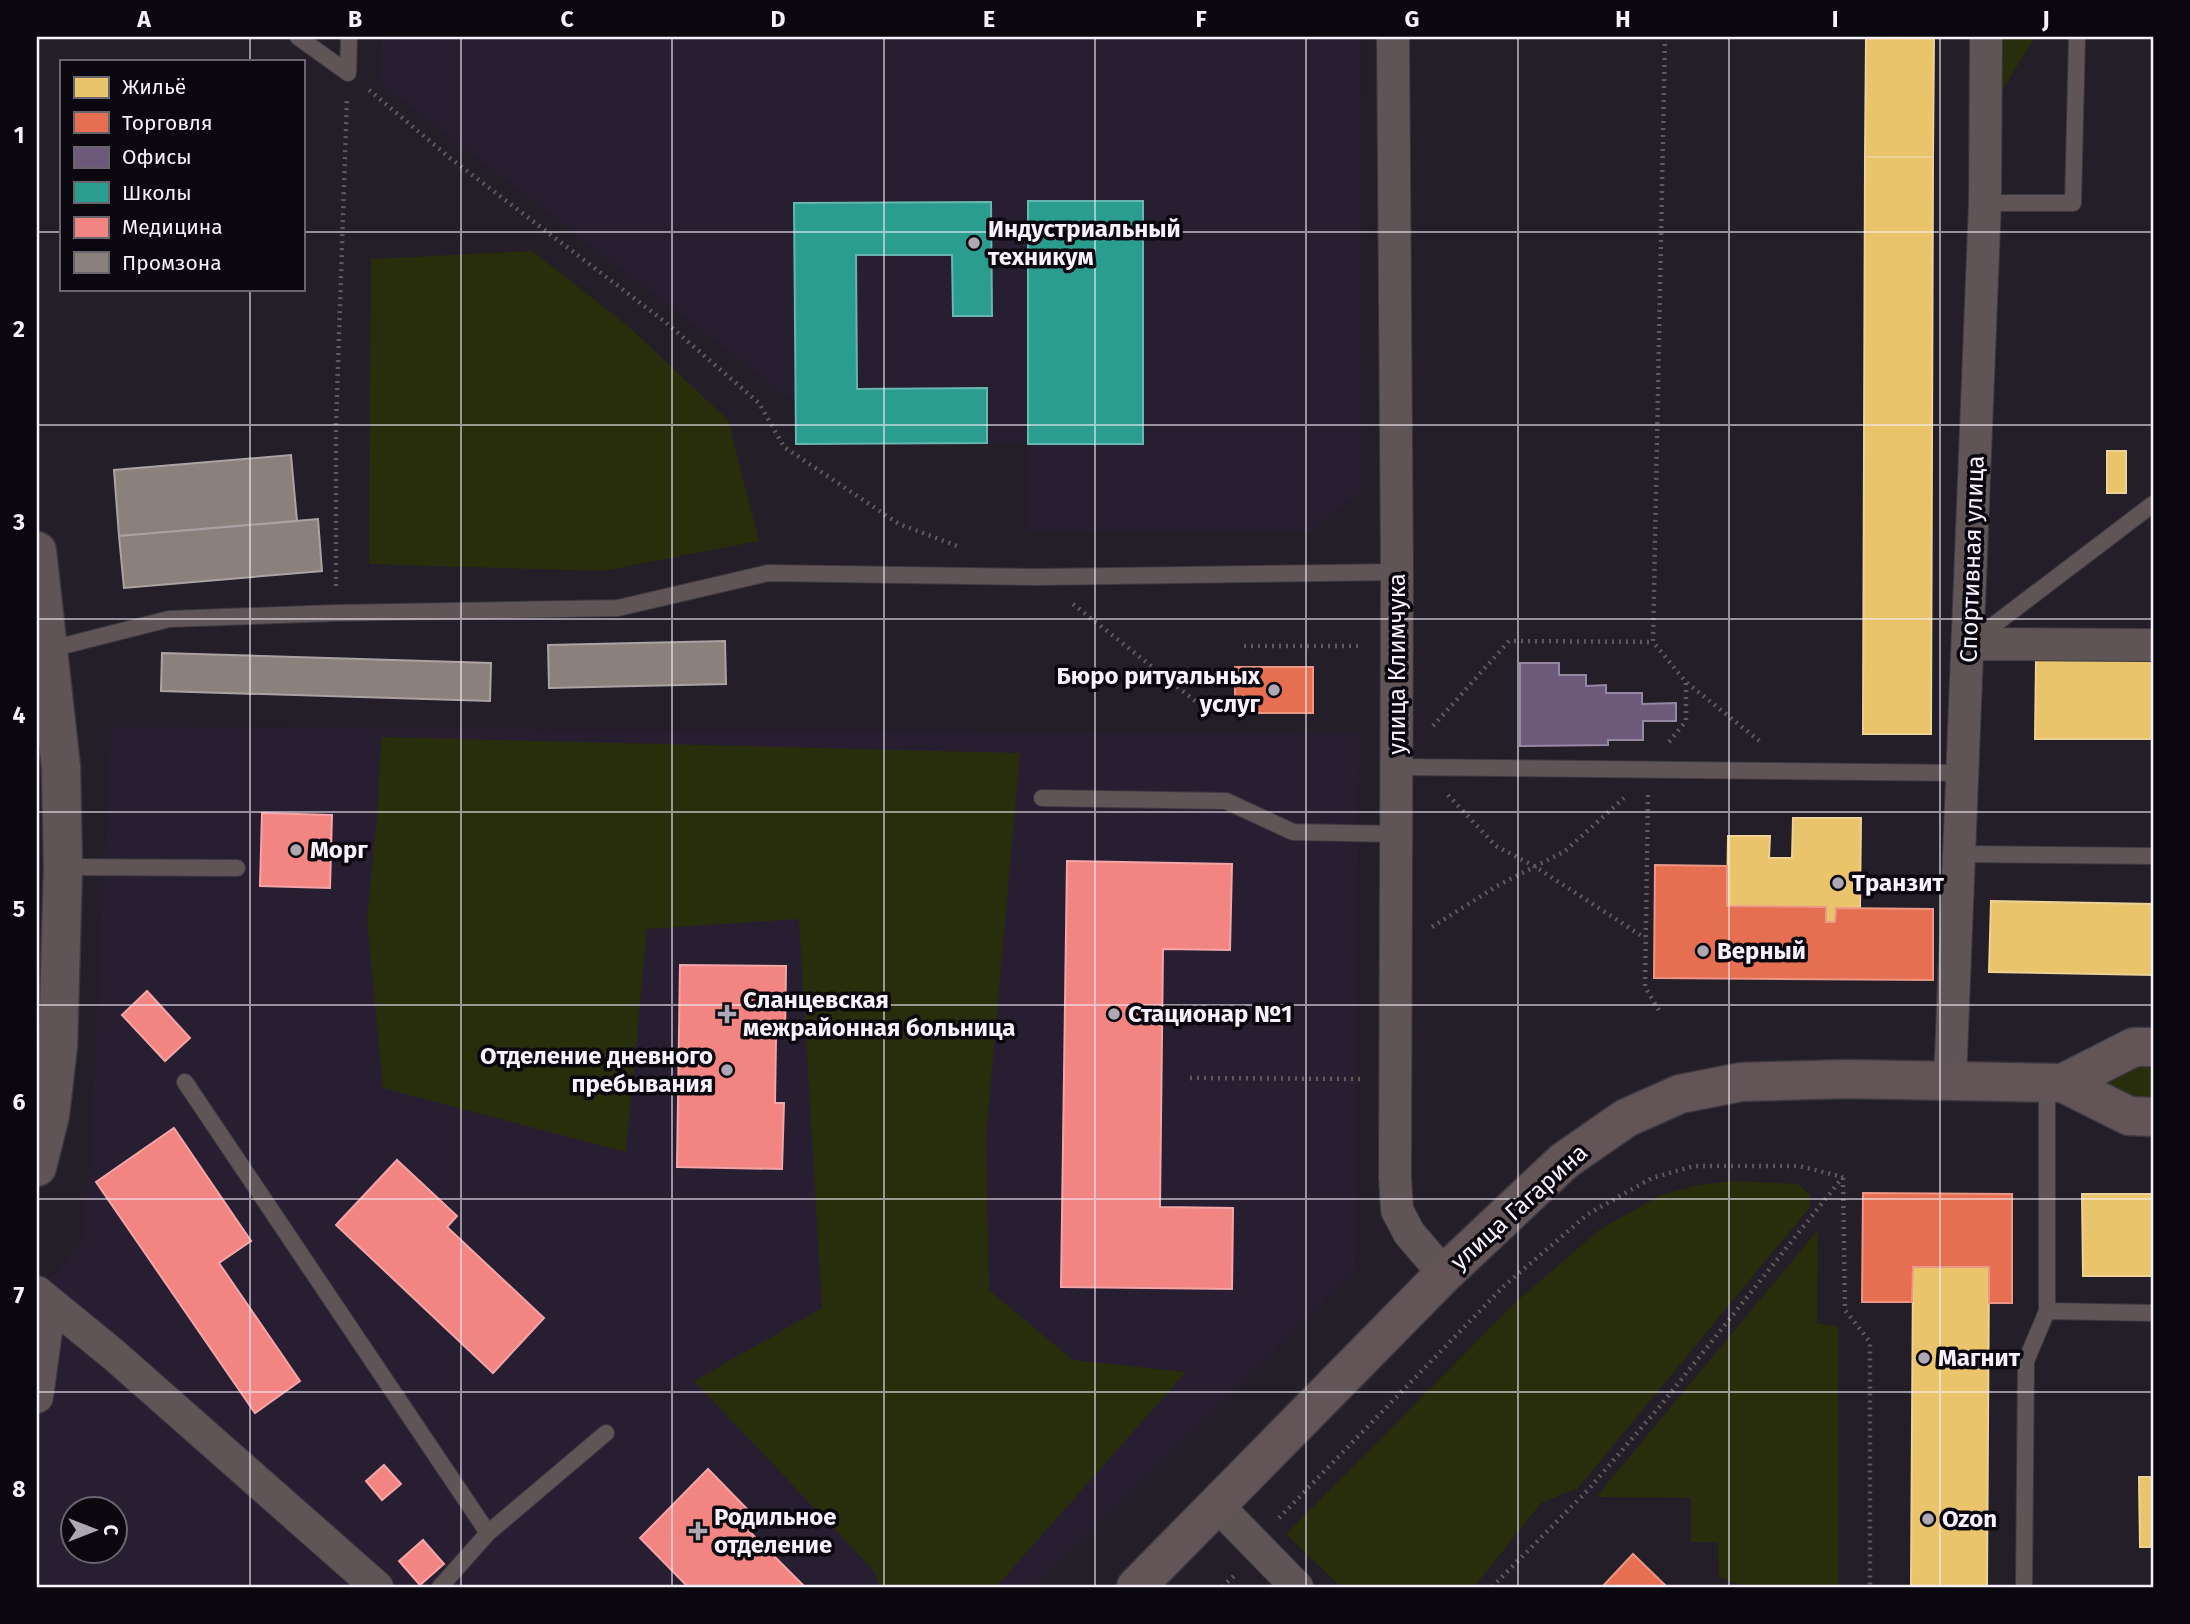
<svg xmlns="http://www.w3.org/2000/svg" width="2190" height="1624" font-family="'Fira Sans',sans-serif">
<style>
.built{fill:#281e32;fill-rule:evenodd}
.green{fill:#282e0c}
.homes{fill:#e9c46a;stroke:#edd296;stroke-width:2}
.shops{fill:#e76f51;stroke:#ec9685;stroke-width:2}
.offices{fill:#6d597a;stroke:#9687a2;stroke-width:2}
.schools{fill:#2a9d8f;stroke:#68b6b0;stroke-width:2}
.health{fill:#f28482;stroke:#f4a5a7;stroke-width:2}
.industry{fill:#8a817c;stroke:#aba3a3;stroke-width:2}
.lines{fill:none;stroke-linecap:round;stroke-linejoin:round}
.service-casing{stroke:#3c3841;stroke-width:18}
.minor-casing{stroke:#3c3841;stroke-width:34}
.tertiary-casing{stroke:#3c3841;stroke-width:41}
.secondary-casing{stroke:#3c3841;stroke-width:41}
.path{stroke:#61595c;stroke-width:4.5;stroke-dasharray:2 5;stroke-linecap:butt}
.service{stroke:#5f5456;stroke-width:16}
.minor{stroke:#5f5456;stroke-width:32}
.tertiary{stroke:#5f5456;stroke-width:38}
.secondary{stroke:#635557;stroke-width:38}
.grid{fill:none;stroke:#f7f2fe;stroke-width:2;stroke-opacity:0.55}
.poi-dot{fill:#ada8b3;stroke:#0a070e;stroke-width:2.5}
.labels{text-anchor:middle;stroke-width:7;stroke-linejoin:round;paint-order:stroke}
.poi-label{font-size:24px;font-weight:bold;fill:#f7f2fe;stroke:#0a070e;text-anchor:start}
.street-label{font-size:24px;fill:#f7f2fe;stroke:#0a070e}
.neatline{fill:none;stroke:#f7f2fe;stroke-width:2.5}
.grid-label{font-size:23px;text-anchor:middle;font-weight:bold;fill:#f7f2fe}
</style>
<rect width="100%" height="100%" fill="#231e28"/>
<path class="built" d="M 382,37 L 1360,37 L 1362,491 L 1310,531 L 1027,531 L 1028,444 L 796,444 L 795,403 L 381,84 Z
M 111,727 L 1359,734 L 1355,1269 L 1033,1587 L 37,1587 L 37,1294 L 82,1241 L 90,1162 ZM 74,1508 L 116,1508 L 116,1550 L 74,1550 Z"/>
<path class="green" d="M 2003,37 L 2035,37 L 2003,89 Z
M 532,251 L 627,325 L 728,420 L 759,541 L 603,571 L 369,564 L 371,259 Z
M 381,737 L 1020,753 L 986,1137 L 989,1290 L 1073,1360 L 1186,1372 L 996,1587 L 879,1587 L 875,1572 L 694,1381 L 822,1308 L 799,919 L 647,929 L 626,1152 L 383,1088 L 367,919 L 378,806 Z
M 2124,1065 L 2153,1066 L 2153,1098 C 2132,1097 2118,1102 2108,1080 Z
M 1735,1181 L 1798,1184 L 1810,1195 L 1810,1207 L 1578,1488 L 1541,1503 L 1474,1587 L 1341,1587 L 1286,1534 L 1517,1301 L 1599,1230 L 1659,1196 L 1697,1185 Z
M 1818,1230 L 1817,1323 L 1838,1326 L 1838,1587 L 1745,1587 L 1719,1577 L 1718,1542 L 1691,1542 L 1691,1498 L 1596,1497 Z"/>
<path class="homes" d="M 1866,37 L 1934,37 L 1933,157 L 1865,157 Z
M 1865,157 L 1933,157 L 1931,734 L 1863,734 Z
M 2107,451 L 2126,451 L 2126,493 L 2107,493 Z
M 2036,659 L 2153,660 L 2153,739 L 2035,739 Z
M 1793,818 L 1861,818 L 1860,908 L 1836,908 L 1835,922 L 1826,922 L 1826,907 L 1727,906 L 1728,836 L 1770,836 L 1769,858 L 1792,858 Z
M 1991,901 L 2153,904 L 2153,975 L 1989,972 Z
M 2082,1194 L 2153,1194 L 2153,1276 L 2083,1276 Z
M 1913,1267 L 1989,1267 L 1987,1587 L 1911,1587 Z
M 2139,1477 L 2153,1477 L 2153,1547 L 2140,1547 Z"/>
<path class="shops" d="M 1235,667 L 1313,667 L 1313,713 L 1235,713 Z
M 1655,865 L 1727,866 L 1727,906 L 1826,907 L 1826,922 L 1835,922 L 1836,908 L 1933,909 L 1933,980 L 1654,978 Z
M 1863,1193 L 2012,1194 L 2012,1303 L 1989,1303 L 1989,1267 L 1913,1267 L 1912,1302 L 1862,1302 Z
M 1633,1554 L 1665,1585 L 1663,1587 L 1602,1587 Z"/>
<path class="offices" d="M 1520,663 L 1559,663 L 1559,675 L 1586,675 L 1586,686 L 1606,685 L 1606,693 L 1642,693 L 1642,704 L 1676,703 L 1676,721 L 1643,721 L 1643,740 L 1608,740 L 1608,745 L 1520,746 Z"/>
<path class="schools" d="M 1028,201 L 1143,201 L 1143,444 L 1028,444 Z
M 991,202 L 992,316 L 953,316 L 952,255 L 856,255 L 857,389 L 987,388 L 987,443 L 796,444 L 794,203 Z"/>
<path class="health" d="M 262,813 L 332,815 L 330,888 L 260,886 Z
M 1067,861 L 1232,864 L 1230,950 L 1163,949 L 1160,1207 L 1233,1208 L 1232,1289 L 1061,1287 Z
M 680,965 L 786,966 L 785,1038 L 776,1038 L 775,1103 L 784,1103 L 782,1169 L 677,1167 Z
M 147,991 L 190,1038 L 165,1061 L 122,1015 Z
M 174,1128 L 251,1241 L 219,1263 L 300,1381 L 255,1413 L 96,1182 Z
M 397,1160 L 457,1216 L 447,1227 L 544,1318 L 493,1373 L 336,1225 Z
M 384,1465 L 401,1484 L 382,1500 L 366,1481 Z
M 708,1469 L 752,1514 L 742,1524 L 805,1587 L 688,1587 L 640,1538 Z
M 423,1540 L 444,1564 L 420,1585 L 399,1561 Z"/>
<path class="industry" d="M 291,455 L 297,521 L 119,536 L 114,470 Z
M 318,519 L 322,571 L 124,588 L 119,536 Z
M 725,641 L 726,684 L 549,688 L 548,645 Z
M 162,653 L 491,663 L 490,701 L 161,691 Z"/>
<g class="lines">
<g class="service-casing">
<path id="service" d="M 298,37 L 348,73
M 348,73 L 349,37
M 1985,203 L 2073,203 L 2077,37
M 1974,640 L 2153,504
M 47,650 L 169,619 L 336,613 L 618,608 L 768,573 L 1038,577 L 1397,572
M 1397,767 L 1963,773
M 1042,798 L 1226,801 L 1293,832 L 1396,834
M 1959,854 L 2153,856
M 63,867 L 237,868
M 185,1082 L 488,1533
M 2047,1311 L 2153,1313
M 440,1587 L 488,1533 L 606,1433
M 2024,1587 L 2026,1361 L 2047,1311 L 2047,1082"/>
</g>
<g class="minor-casing">
<path id="minor" d="M 1393,37 L 1397,572 L 1395,1177 L 1397,1210 L 1409,1233 L 1444,1274
M 1969,644 L 2153,645
M 1950,1081 L 1985,203 L 1986,37
M 37,1292 L 114,1355 L 377,1587
M 37,1397 L 50,1303
M 1216,1504 L 1297,1587"/>
</g>
<g class="tertiary-casing">
<path id="tertiary" d="M 37,551 L 61,767 L 63,867 L 58,1046 L 50,1115 L 37,1167"/>
</g>
<g class="secondary-casing">
<path id="secondary" d="M 2063,1083 L 2134,1047 L 2153,1047
M 1136,1587 L 1444,1274 L 1564,1161 L 1626,1118 L 1680,1094 L 1741,1082 L 1845,1079 L 2063,1083 L 2129,1116 L 2153,1117"/>
</g>
<path class="path" d="M 1665,37 L 1653,642 L 1686,682 L 1762,743
M 369,90 L 450,158 L 664,321 L 759,403 L 784,447 L 899,524 L 960,547
M 336,586 L 336,425 L 347,98
M 1073,604 L 1204,708
M 1244,646 L 1361,646
M 1433,726 L 1509,641 L 1653,642
M 1669,742 L 1686,721 L 1686,683
M 1448,795 L 1496,846 L 1534,866 L 1645,938
M 1648,795 L 1645,987 L 1661,1014
M 1432,927 L 1497,886 L 1565,851 L 1624,798
M 1190,1078 L 1362,1079
M 1843,1178 L 1845,1310 L 1870,1342 L 1870,1587
M 1279,1518 L 1504,1286 L 1588,1214 L 1652,1178 L 1694,1166 L 1799,1166 L 1843,1177
M 1222,1587 L 1235,1575
M 1492,1587 L 1588,1490 L 1661,1405 L 1843,1177"/>
<use href="#service" class="service"/>
<use href="#minor" class="minor"/>
<use href="#tertiary" class="tertiary"/>
<use href="#secondary" class="secondary"/>
</g>
<path class="grid" d="M 250,37 L 250,61M 461,37 L 461,1587M 672,37 L 672,1587M 884,37 L 884,1587M 1095,37 L 1095,1587M 1306,37 L 1306,1587M 1518,37 L 1518,1587M 1729,37 L 1729,1587M 1940,37 L 1940,1587M 37,232 L 61,232M 303,232 L 2153,232M 250,289 L 250,1587M 37,425 L 2153,425M 37,619 L 2153,619M 37,812 L 2153,812M 37,1005 L 2153,1005M 37,1199 L 2153,1199M 37,1392 L 2153,1392"/>
<g class="poi-dot">
<circle cx="974" cy="243" r="7"/>
<circle cx="1274" cy="690" r="7"/>
<circle cx="296" cy="850" r="7"/>
<circle cx="1838" cy="883" r="7"/>
<circle cx="1703" cy="951" r="7"/>
<path d="M723.5 1003.5h7v7h7v7h-7v7h-7v-7h-7v-7h7z"/>
<circle cx="1114" cy="1014" r="7"/>
<circle cx="727" cy="1070" r="7"/>
<circle cx="1924" cy="1358" r="7"/>
<circle cx="1928" cy="1519" r="7"/>
<path d="M694.5 1520.5h7v7h7v7h-7v7h-7v-7h-7v-7h7z"/>
</g>
<g class="labels">
<g class="poi-label">
<text x="988" y="237">Индустриальный<tspan x="988" dy="28">техникум</tspan></text>
<text x="1260" y="684" text-anchor="end">Бюро ритуальных<tspan x="1260" dy="28">услуг</tspan></text>
<text x="310" y="858">Морг</text>
<text x="1852" y="891">Транзит</text>
<text x="1717" y="959">Верный</text>
<text x="743" y="1008">Сланцевская<tspan x="743" dy="28">межрайонная больница</tspan></text>
<text x="1128" y="1022">Стационар №1</text>
<text x="713" y="1064" text-anchor="end">Отделение дневного<tspan x="713" dy="28">пребывания</tspan></text>
<text x="1938" y="1366">Магнит</text>
<text x="714" y="1525">Родильное<tspan x="714" dy="28">отделение</tspan></text>
<text x="1942" y="1527">Ozon</text>
</g>
<g class="street-label">
<text transform="translate(1972 559) rotate(-88)" y="8">Спортивная улица</text>
<text transform="translate(1397 664) rotate(-90)" y="8">улица Климчука</text>
<text transform="translate(1519 1207) rotate(-42)" y="8">улица Гагарина</text>
</g>
</g>
<rect width="2190" height="1624" fill="none" stroke="#0a070e" stroke-width="77"/>
<rect x="60" y="60" width="245" height="231" fill="#0a070e" stroke="#69656e" stroke-width="2"/>
<rect x="74" y="77" width="35" height="21" fill="#e9c46a" stroke="#69656e" stroke-width="2"/>
<text x="122" y="94" font-size="21" fill="#f7f2fe">Жильё</text>
<rect x="74" y="112" width="35" height="21" fill="#e76f51" stroke="#69656e" stroke-width="2"/>
<text x="122" y="130" font-size="21" fill="#f7f2fe">Торговля</text>
<rect x="74" y="147" width="35" height="21" fill="#6d597a" stroke="#69656e" stroke-width="2"/>
<text x="122" y="164" font-size="21" fill="#f7f2fe">Офисы</text>
<rect x="74" y="182" width="35" height="21" fill="#2a9d8f" stroke="#69656e" stroke-width="2"/>
<text x="122" y="200" font-size="21" fill="#f7f2fe">Школы</text>
<rect x="74" y="217" width="35" height="21" fill="#f28482" stroke="#69656e" stroke-width="2"/>
<text x="122" y="234" font-size="21" fill="#f7f2fe">Медицина</text>
<rect x="74" y="252" width="35" height="21" fill="#8a817c" stroke="#69656e" stroke-width="2"/>
<text x="122" y="270" font-size="21" fill="#f7f2fe">Промзона</text>
<g transform="translate(94 1530) rotate(90)"><circle r="33" fill="#0a070e" stroke="#69656e" stroke-width="2"/>
<path d="M0-5L12 26L0 18L-12 26Z" fill="#ada8b3"/>
<text y="-10" font-size="19" font-weight="bold" text-anchor="middle" fill="#f7f2fe">С</text>
</g>
<rect x="38" y="38" width="2114" height="1548" class="neatline"/>
<g class="grid-label">
<text x="144" y="27">A</text>
<text x="355" y="27">B</text>
<text x="567" y="27">C</text>
<text x="778" y="27">D</text>
<text x="989" y="27">E</text>
<text x="1201" y="27">F</text>
<text x="1412" y="27">G</text>
<text x="1623" y="27">H</text>
<text x="1835" y="27">I</text>
<text x="2046" y="27">J</text>
<text x="19" y="143">1</text>
<text x="19" y="337">2</text>
<text x="19" y="530">3</text>
<text x="19" y="723">4</text>
<text x="19" y="917">5</text>
<text x="19" y="1110">6</text>
<text x="19" y="1303">7</text>
<text x="19" y="1497">8</text>
</g>
</svg>
